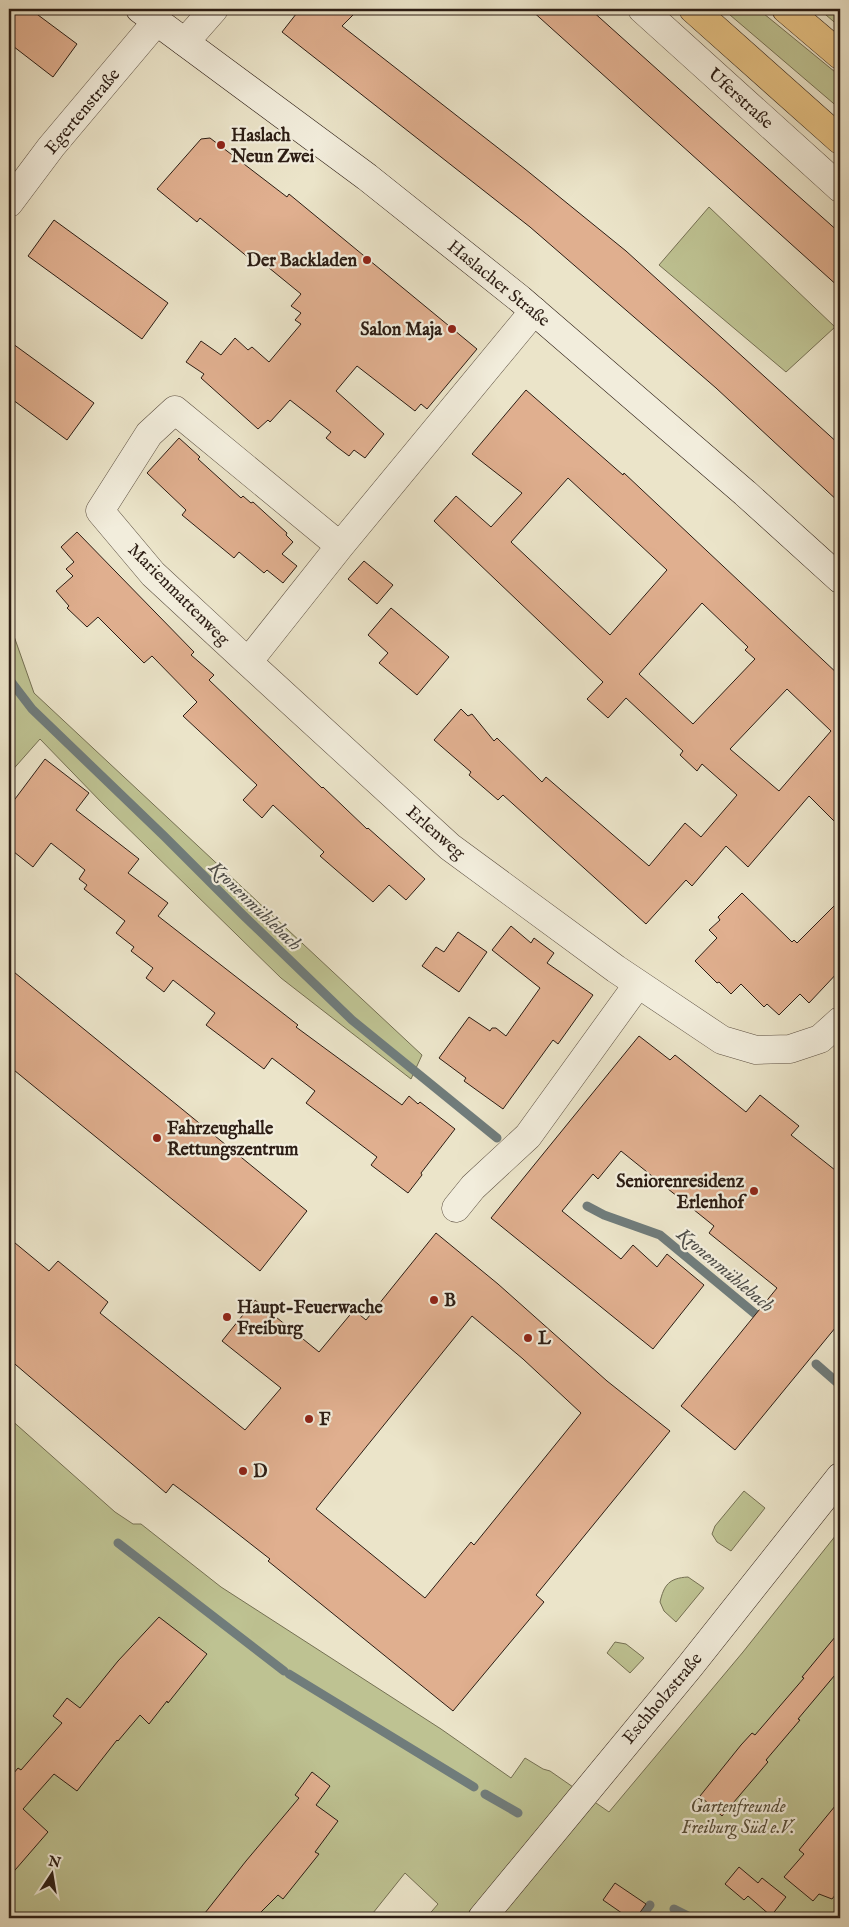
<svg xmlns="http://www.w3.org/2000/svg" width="849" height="1927" font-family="'IM FELL English',serif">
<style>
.green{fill:#bec292;stroke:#757053}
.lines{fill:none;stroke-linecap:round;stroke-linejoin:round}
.stream{stroke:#707c7b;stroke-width:9}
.building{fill:#e0af8f;stroke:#2c1d14;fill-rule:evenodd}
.street-casing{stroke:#5c4f41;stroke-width:29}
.secondary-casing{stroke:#2c1d14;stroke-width:29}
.highway-casing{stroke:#2c1d14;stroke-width:29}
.street{stroke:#f2eddc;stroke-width:28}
.secondary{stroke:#f2eddc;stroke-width:28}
.highway{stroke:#e6c284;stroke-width:28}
.poi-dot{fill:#8f2418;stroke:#f2eddc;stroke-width:2}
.labels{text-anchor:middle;stroke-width:4.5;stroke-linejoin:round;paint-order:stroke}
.street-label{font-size:18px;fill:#2c1d14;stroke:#f2eddc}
.poi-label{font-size:18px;font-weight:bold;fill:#2c1d14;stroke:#f2eddc;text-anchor:start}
.park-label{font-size:18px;font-style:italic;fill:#584f3a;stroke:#f2eddc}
.water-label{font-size:19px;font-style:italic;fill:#4e4d48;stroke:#f2eddc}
</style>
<rect width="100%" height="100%" fill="#ebe4c9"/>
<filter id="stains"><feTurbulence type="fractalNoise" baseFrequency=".004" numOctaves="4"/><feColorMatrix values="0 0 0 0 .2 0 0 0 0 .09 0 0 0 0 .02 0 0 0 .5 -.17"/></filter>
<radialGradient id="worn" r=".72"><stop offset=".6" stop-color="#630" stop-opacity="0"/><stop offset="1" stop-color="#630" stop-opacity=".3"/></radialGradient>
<path class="green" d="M 723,9 L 758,9 L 840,76 L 840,109 Z
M 819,9 L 840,9 L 840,27 Z
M 709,207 L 835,327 L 786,372 L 659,265 Z
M 9,622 L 34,693 L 422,1055 L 411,1079 L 281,978 L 104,805 L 40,739 L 9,774 Z
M 9,1418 L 115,1512 L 133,1524 L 141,1524 L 221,1587 L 441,1729 L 511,1778 L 525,1758 L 543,1769 L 550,1771 L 609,1812 L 743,1652 L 840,1530 L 840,1918 L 426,1918 L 438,1904 L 405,1873 L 369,1918 L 9,1918 Z
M 744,1491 L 765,1508 L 731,1551 L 717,1542 L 712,1534 L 715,1526 Z
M 688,1577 L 704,1588 L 676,1622 L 664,1611 L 660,1602 C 664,1585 669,1578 688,1577 Z
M 615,1642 L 626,1644 L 644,1658 L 630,1673 L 607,1653 Z"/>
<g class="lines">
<path class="stream" d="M 9,679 L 32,709 L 164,836 L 243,915 L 352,1020 L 497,1138
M 587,1206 L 604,1215 L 660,1235 L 765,1322
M 816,1364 L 840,1385
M 118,1543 L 284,1671
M 289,1674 L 474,1787
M 485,1794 L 518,1813
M 674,1909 L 692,1918
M 640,1918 L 650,1905"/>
</g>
<path class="building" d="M 9,9 L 30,9 L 77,44 L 53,77 L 9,43 Z
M 300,9 L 359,9 L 342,26 L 525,169 L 626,251 L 840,445 L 840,503 L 716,388 L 530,227 L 282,32 Z
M 530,9 L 590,9 L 786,185 L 840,233 L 840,288 Z
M 210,138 L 287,197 L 289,194 L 477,349 L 427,409 L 421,404 L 415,411 L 357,366 L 336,391 L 384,434 L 365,458 L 354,450 L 349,456 L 337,447 L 326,438 L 331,432 L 290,400 L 270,422 L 268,420 L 258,429 L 201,378 L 204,374 L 186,362 L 201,341 L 221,355 L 235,338 L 248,350 L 252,347 L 269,362 L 301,324 L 295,320 L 301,313 L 291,306 L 301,294 L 252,254 L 249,258 L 200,218 L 197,222 L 157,189 L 201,139 Z
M 54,220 L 168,303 L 142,339 L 28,256 Z
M 9,341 L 94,403 L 67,440 L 9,397 Z
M 526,390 L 623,475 L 624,473 L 840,676 L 840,827 L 809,796 L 748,867 L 726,846 L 692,886 L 686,880 L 646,924 L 503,795 L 498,800 L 469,775 L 471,772 L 434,740 L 461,709 L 468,716 L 472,714 L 494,741 L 497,738 L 542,782 L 546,777 L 649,866 L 685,823 L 701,837 L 737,795 L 702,764 L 697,771 L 680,755 L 683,751 L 626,698 L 608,718 L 587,699 L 603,682 L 434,521 L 456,496 L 491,527 L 522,493 L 472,454 ZM 568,478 L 667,570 L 610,635 L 511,542 ZM 702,603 L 748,647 L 745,650 L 755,659 L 693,724 L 639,674 ZM 787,689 L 831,731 L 779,791 L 730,749 Z
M 179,438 L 200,457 L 198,459 L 241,498 L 243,496 L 251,503 L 253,502 L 287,533 L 286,535 L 293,542 L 282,554 L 297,566 L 283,583 L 267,570 L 264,573 L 239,552 L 234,558 L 182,515 L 186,510 L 147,473 Z
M 77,532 L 194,652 L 191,655 L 214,675 L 209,680 L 322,788 L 323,787 L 367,829 L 368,828 L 425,879 L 406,900 L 389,885 L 373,902 L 320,856 L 324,852 L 273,805 L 262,818 L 243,800 L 257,785 L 183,716 L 197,702 L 152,656 L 144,663 L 98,617 L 87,627 L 67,608 L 69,606 L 56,591 L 73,576 L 66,569 L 74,562 L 61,547 Z
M 364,561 L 393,585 L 377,604 L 348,579 Z
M 391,608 L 449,657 L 417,695 L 379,663 L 388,653 L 368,635 Z
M 45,759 L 89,793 L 76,810 L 139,859 L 128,873 L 168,903 L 158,916 L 298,1025 L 296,1027 L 402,1105 L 409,1096 L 418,1104 L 420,1102 L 455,1129 L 421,1173 L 422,1175 L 408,1193 L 371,1165 L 377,1157 L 306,1103 L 315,1091 L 272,1058 L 264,1069 L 206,1025 L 215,1013 L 173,980 L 164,992 L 146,978 L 153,968 L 131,951 L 134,947 L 116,933 L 125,921 L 84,889 L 87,885 L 79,879 L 85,870 L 51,843 L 33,867 L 9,848 L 9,807 Z
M 742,893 L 792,942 L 794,940 L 797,943 L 840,900 L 840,970 L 809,1003 L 800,994 L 779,1015 L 767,1004 L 764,1007 L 741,984 L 731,994 L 719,982 L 717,983 L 695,961 L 717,938 L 709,930 L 720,920 L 718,917 Z
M 511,926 L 531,943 L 534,938 L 554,953 L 547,963 L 593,995 L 558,1044 L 553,1040 L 503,1109 L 464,1081 L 466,1078 L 439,1058 L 469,1017 L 490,1031 L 492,1028 L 496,1028 L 506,1036 L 540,988 L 492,950 Z
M 458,932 L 487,952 L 459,992 L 422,966 L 436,947 L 444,952 Z
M 9,968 L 307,1211 L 260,1271 L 9,1066 Z
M 639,1036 L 670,1060 L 675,1055 L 746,1112 L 760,1095 L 799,1126 L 791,1135 L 840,1174 L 840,1322 L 735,1450 L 681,1406 L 777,1288 L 709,1233 L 714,1226 L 621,1151 L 598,1179 L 593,1174 L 562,1211 L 621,1259 L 633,1245 L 657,1267 L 667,1254 L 704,1285 L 653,1349 L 491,1218 Z
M 436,1233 L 498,1284 L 607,1381 L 670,1431 L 536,1595 L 544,1602 L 453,1711 L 268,1561 L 270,1559 L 261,1552 L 201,1505 L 173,1484 L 166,1493 L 9,1359 L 9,1238 L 49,1271 L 58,1261 L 108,1302 L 100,1313 L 245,1430 L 281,1388 L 222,1341 L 255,1300 L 319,1352 L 354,1310 L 366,1320 ZM 472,1316 L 523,1359 L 581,1413 L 474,1545 L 471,1542 L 425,1598 L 316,1509 Z
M 159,1617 L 207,1654 L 168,1703 L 167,1701 L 149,1724 L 140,1715 L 118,1741 L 117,1740 L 77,1791 L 54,1774 L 23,1809 L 48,1832 L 9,1877 L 9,1779 L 18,1768 L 21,1770 L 62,1723 L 53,1716 L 67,1698 L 80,1708 L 118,1661 Z
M 840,1631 L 840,1669 L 798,1719 L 800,1720 L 766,1760 L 768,1762 L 722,1816 L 700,1796 L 741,1745 L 752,1733 L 755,1735 L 804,1678 L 802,1677 Z
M 312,1772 L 330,1786 L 316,1805 L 338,1821 L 315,1852 L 319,1854 L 283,1899 L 278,1895 L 255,1918 L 201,1918 L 246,1861 L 299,1798 L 295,1795 Z
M 840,1800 L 840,1889 L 832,1899 L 819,1894 L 813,1901 L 784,1877 L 804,1854 L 799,1850 Z
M 739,1867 L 758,1883 L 762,1878 L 786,1897 L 771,1916 L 748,1896 L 744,1900 L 725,1884 Z
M 615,1883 L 646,1904 L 636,1918 L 629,1918 L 603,1900 Z"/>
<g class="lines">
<g class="street-casing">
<path id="street" d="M 642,9 L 840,188
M 185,42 L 214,9
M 9,203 L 51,147 L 157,21
M 340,546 L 175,410 L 149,434 L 100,511 L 153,574 L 248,662 L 340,546 L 534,311
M 248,662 L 450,847 L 616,969 L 722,1040 L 756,1050 L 790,1049 L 820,1039 L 840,1021
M 456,1208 L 473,1187 L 528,1136 L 638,984"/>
</g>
<g class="secondary-casing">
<path id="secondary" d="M 140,9 L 367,177 L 520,299 L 745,493 L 840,579
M 482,1918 L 690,1666 L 840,1477"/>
</g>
<g class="highway-casing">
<path id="highway" d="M 693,9 L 840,140
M 786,9 L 840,55"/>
</g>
<use href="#street" class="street"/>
<use href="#secondary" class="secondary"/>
<use href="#highway" class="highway"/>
</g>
<g class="poi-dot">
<circle cx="221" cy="145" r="5"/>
<circle cx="367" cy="260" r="5"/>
<circle cx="452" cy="329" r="5"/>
<circle cx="157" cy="1138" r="5"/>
<circle cx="754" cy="1191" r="5"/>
<circle cx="434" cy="1300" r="5"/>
<circle cx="227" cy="1317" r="5"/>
<circle cx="528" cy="1338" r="5"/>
<circle cx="309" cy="1419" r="5"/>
<circle cx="243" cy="1471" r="5"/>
</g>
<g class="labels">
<g class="street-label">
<text transform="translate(741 98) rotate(42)" y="6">Uferstraße</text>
<text transform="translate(82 111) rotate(-50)" y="6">Egertenstraße</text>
<text transform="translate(499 283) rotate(39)" y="6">Haslacher Straße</text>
<text transform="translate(179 594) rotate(45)" y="6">Marienmattenweg</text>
<text transform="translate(436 832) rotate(41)" y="6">Erlenweg</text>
<text transform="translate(662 1698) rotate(-50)" y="6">Eschholzstraße</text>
</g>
<g class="poi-label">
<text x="231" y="141">Haslach<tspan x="231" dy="21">Neun Zwei</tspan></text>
<text x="357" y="266" text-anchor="end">Der Backladen</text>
<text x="442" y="335" text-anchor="end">Salon Maja</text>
<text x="167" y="1134">Fahrzeughalle<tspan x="167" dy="21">Rettungszentrum</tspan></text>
<text x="744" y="1187" text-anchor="end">Seniorenresidenz<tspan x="744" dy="21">Erlenhof</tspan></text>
<text x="444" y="1306">B</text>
<text x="237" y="1313">Haupt-Feuerwache<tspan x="237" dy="21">Freiburg</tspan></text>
<text x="538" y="1344">L</text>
<text x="319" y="1425">F</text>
<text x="253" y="1477">D</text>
</g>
<g class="park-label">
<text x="738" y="1812">Gartenfreunde<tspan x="738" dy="21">Freiburg Süd e.V.</tspan></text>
</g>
<g class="water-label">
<text transform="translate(256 905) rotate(44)" y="7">Kronenmühlebach</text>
<text transform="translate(726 1269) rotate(40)" y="7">Kronenmühlebach</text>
</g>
</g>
<rect width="849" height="1927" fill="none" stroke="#ebe4c9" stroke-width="30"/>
<rect x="10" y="10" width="829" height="1907" fill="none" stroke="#2c1d14" stroke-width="2.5"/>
<rect x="15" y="15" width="819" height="1897" fill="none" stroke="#2c1d14"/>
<g transform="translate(52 1874) rotate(12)" stroke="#f2eddc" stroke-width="4" paint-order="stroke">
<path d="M0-4L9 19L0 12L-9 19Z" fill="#2c1d14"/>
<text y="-8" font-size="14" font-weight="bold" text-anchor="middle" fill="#2c1d14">N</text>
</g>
<rect width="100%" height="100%" filter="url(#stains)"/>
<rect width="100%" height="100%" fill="url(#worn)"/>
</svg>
